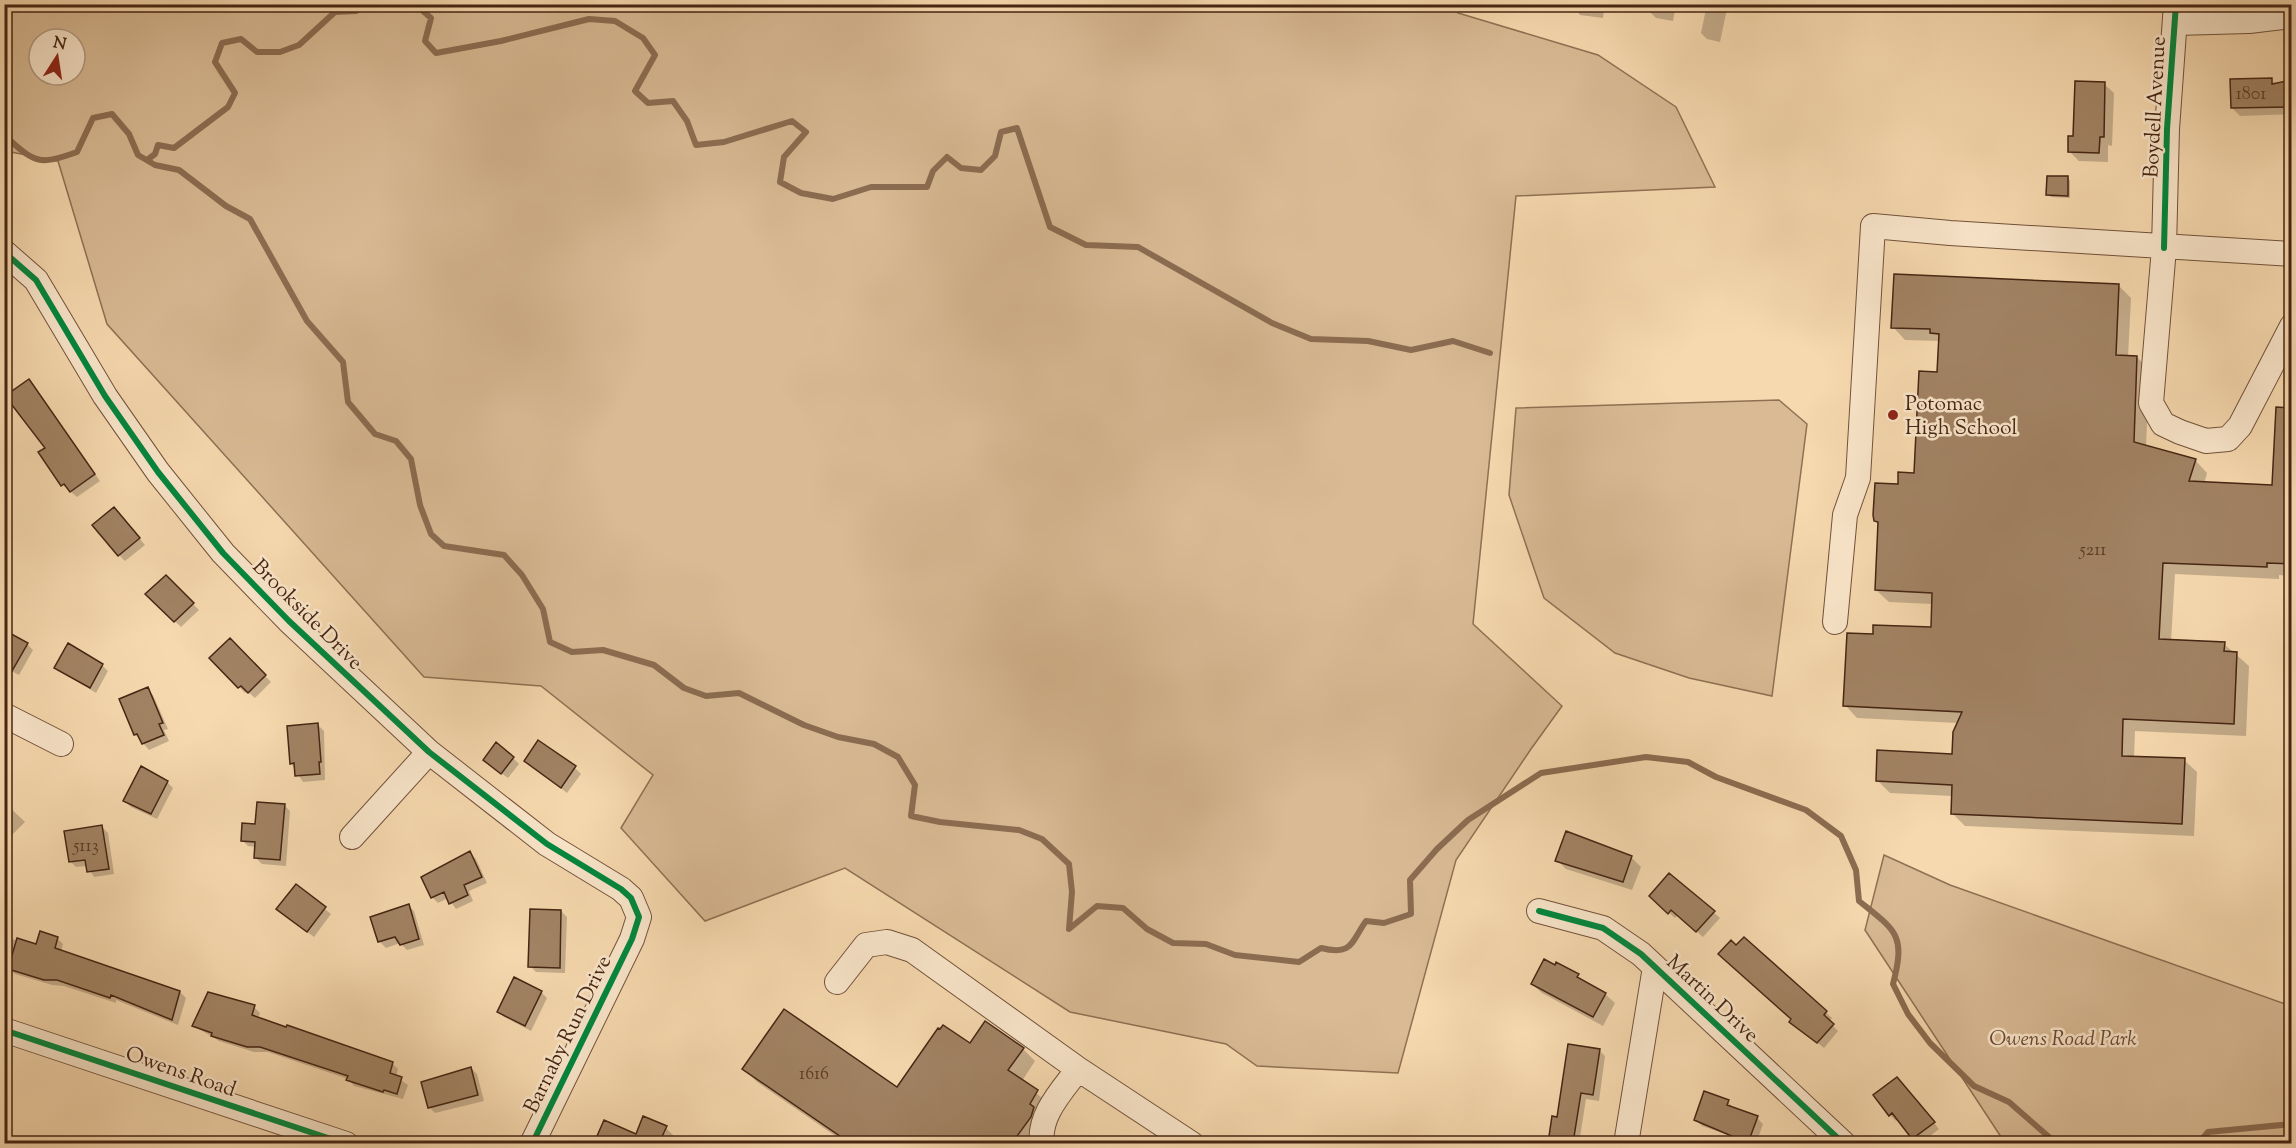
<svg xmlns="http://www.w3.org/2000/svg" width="2296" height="1148" font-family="'Sorts Mill Goudy',serif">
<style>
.green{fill:#d9ba94;stroke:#907054;stroke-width:1.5;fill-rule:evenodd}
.shadow{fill:#0003}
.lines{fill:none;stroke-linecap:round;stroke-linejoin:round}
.stream{stroke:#8c6c51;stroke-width:6}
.building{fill:#a28364;stroke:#462513;stroke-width:1.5}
.minor-casing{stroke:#72523a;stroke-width:26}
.minor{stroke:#fae6cb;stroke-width:24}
.cycleway-casing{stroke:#fae6cb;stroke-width:10}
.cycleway{stroke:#00873e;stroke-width:6}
.poi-dot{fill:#8f2418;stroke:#fae6cb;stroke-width:2}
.labels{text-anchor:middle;stroke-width:5;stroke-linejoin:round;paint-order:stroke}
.number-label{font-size:18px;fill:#5d3c27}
.street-label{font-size:21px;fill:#462513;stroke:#fae6cb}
.poi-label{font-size:21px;fill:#462513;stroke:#fae6cb;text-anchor:start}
.park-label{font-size:21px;font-style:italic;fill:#6b4a33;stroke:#fae6cb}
</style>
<rect width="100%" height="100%" fill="#f7d9af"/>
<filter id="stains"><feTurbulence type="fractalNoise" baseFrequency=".00333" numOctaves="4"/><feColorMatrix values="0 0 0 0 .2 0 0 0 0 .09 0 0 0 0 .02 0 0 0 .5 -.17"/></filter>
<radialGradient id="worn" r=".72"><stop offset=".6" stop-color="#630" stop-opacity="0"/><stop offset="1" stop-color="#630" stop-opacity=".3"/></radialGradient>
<path class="green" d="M 4,5 L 1459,5 L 1458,13 L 1598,55 L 1676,107 L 1715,187 L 1516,196 L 1473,624 L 1562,706 L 1531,749 L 1456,860 L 1398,1073 L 1257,1066 L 1226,1044 L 1070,1012 L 845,868 L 705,921 L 621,828 L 653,775 L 541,686 L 424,677 L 107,324 L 58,161 L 5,151 ZM 39,39 L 75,39 L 75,75 L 39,75 Z
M 1779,400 L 1807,424 L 1772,696 L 1689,678 L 1615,653 L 1544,598 L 1509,495 L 1516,408 Z
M 1884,855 L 1950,885 L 2291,1006 L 2291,1143 L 2005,1143 L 1865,930 Z"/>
<path class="shadow" d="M 1557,4 L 1605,4 L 1603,18 L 1580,15 L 1574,8 Z
M 1652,4 L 1676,4 L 1673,21 L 1656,18 L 1650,12 Z
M 1707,4 L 1728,4 L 1720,42 L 1707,39 L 1701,33 Z
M 2271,80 L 2276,85 L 2292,82 L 2292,114 L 2240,116 L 2232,108 Z
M 2104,84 L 2114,93 L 2112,146 L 2108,145 L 2108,162 L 2079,161 L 2069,151 Z
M 2068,178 L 2070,181 L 2070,198 L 2051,197 L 2048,194 Z
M 2118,285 L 2131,298 L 2128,357 L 2137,357 L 2149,370 L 2146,447 L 2195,460 L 2207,473 L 2204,484 L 2273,487 L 2292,409 L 2292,576 L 2279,575 L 2279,579 L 2175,574 L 2171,641 L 2224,644 L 2249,666 L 2246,736 L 2135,731 L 2134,758 L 2184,760 L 2197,772 L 2194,836 L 1965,826 L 1952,813 L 1953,796 L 1890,793 L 1877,780 L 1953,756 L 1958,723 L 1857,718 L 1845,705 L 1874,635 L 1932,629 L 1933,604 L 1889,602 L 1876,590 L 1879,525 L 1875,521 L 1899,485 L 1916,475 L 1939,374 L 1940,341 L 1905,340 L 1893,327 Z
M 34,387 L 100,481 L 77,497 L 63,485 L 40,453 L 47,448 Z
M 120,515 L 145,545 L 125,561 L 119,555 Z
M 166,577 L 199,610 L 181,627 L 147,595 Z
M 230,640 L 271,682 L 255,698 L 247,691 L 245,693 L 211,658 Z
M 27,644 L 33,650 L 19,675 L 4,667 Z
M 102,665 L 108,671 L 96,693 L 56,668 Z
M 147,689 L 153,695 L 168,729 L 164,730 L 169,741 L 149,750 L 135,734 Z
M 318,725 L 324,731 L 325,780 L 303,782 L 291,763 Z
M 513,758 L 519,764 L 508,778 L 491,766 Z
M 525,760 L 575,768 L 581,774 L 567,793 Z
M 167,782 L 173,788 L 157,819 L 131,807 L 125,801 Z
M 4,802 L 25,822 L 8,839 L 4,835 Z
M 284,805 L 290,811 L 286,866 L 262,864 L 256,858 L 256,847 L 248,846 L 242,840 L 256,825 Z
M 102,827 L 108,833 L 114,874 L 94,877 L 87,866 L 76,867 L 70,861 Z
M 470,853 L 476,859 L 487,883 L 469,891 L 473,901 L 456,909 L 448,898 L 438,903 L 432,897 Z
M 1631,857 L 1641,867 L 1632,890 L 1566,869 L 1557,860 Z
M 1669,875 L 1720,918 L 1703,937 L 1678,915 L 1675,918 L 1657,902 Z
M 296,886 L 331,914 L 314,937 L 284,915 Z
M 408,905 L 414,911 L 424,945 L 407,950 L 400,943 L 386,948 L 380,942 L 372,918 Z
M 561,911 L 567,917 L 565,973 L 536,972 L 530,966 Z
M 4,937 L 37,946 L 57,938 L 63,944 L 61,952 L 180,992 L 186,998 L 178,1025 L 116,1000 L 116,1003 L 64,986 L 52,985 L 15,974 L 4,966 Z
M 1744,939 L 1832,1018 L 1829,1022 L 1838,1031 L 1824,1048 L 1791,1022 L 1793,1019 L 1736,947 Z
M 1557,964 L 1605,994 L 1615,1003 L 1603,1026 L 1542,993 L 1532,984 Z
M 541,992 L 547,998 L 531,1031 L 504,1017 L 498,1011 Z
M 254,1007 L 260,1013 L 258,1019 L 392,1063 L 398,1069 L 396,1077 L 408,1085 L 403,1099 L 354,1086 L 348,1079 L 268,1052 L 254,1052 L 219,1041 L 194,1026 Z
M 970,1045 L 1023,1049 L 1035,1061 L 1022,1081 L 1049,1104 L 1033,1144 L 847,1144 L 757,1082 L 744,1069 L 897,1089 Z
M 1599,1050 L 1605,1056 L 1599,1101 L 1586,1099 L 1580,1137 L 1584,1144 L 1550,1144 L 1553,1118 L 1558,1119 Z
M 471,1068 L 477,1074 L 484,1101 L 435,1113 L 429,1107 Z
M 1903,1085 L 1939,1129 L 1920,1144 L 1899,1119 L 1896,1121 L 1890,1115 Z
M 1728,1102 L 1734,1109 L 1757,1118 L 1763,1124 L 1756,1144 L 1702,1126 L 1696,1120 Z
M 605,1122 L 636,1136 L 666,1128 L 675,1137 L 672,1144 L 595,1144 Z"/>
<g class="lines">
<path class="stream" d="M 415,4 L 431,18 L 425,41 L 436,53 L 501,41 L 589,19 L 615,21 L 643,38 L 655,55 L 635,91 L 648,103 L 673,101 L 687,121 L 696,145 L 724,142 L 792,121 L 806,132 L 784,157 L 780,182 L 801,193 L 833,199 L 871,187 L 927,187 L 933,171 L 947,157 L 961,168 L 981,170 L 995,156 L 1001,132 L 1017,128 L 1050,227 L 1086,245 L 1138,247 L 1272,323 L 1311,339 L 1368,341 L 1411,350 L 1453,341 L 1490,353
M 4,135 C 35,163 38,166 77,152 L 93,118 L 112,114 L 129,134 L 138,155 L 155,165 L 179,170 L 226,206 L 250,219 L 307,321 L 343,362 L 348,402 L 375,434 L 396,441 L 411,459 L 420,505 L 431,534 L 444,546 L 504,555 L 522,575 L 543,609 L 550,642 L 572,652 L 603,650 L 654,665 L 684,688 L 706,696 L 739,693 L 804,725 L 838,737 L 874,744 L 898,757 L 915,785 L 911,816 L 940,822 L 1019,830 L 1042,839 L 1069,864 L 1072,892 L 1069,929 L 1097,906 L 1123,908 L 1147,929 L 1173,943 L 1206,944 L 1235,955 L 1299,962 L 1321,948 C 1353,956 1351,942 1366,921 L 1384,923 L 1411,914 L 1410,880 L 1437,849 L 1468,820 L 1541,773 L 1646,757 L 1688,762 L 1716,777 L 1806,810 L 1841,836 L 1856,870 L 1859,901 C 1896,931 1906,934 1893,984 L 1908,1014 L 1930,1043 L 1974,1086 L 2009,1102 L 2057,1144
M 147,160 L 155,154 L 158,145 L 174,148 L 228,107 L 235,93 L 215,62 L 222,43 L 241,39 L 257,52 L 280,52 L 299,45 L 335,12 L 356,11 L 370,4
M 2198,1144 L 2208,1132 L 2292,1124"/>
</g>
<path class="building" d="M 2272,78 L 2272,84 L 2292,80 L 2292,107 L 2231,108 L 2230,79 Z
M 2075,81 L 2105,82 L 2104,137 L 2100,137 L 2099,153 L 2068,152 L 2068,136 L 2073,136 Z
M 2047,176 L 2068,176 L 2068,196 L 2046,195 Z
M 1894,274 L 2119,284 L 2116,355 L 2137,356 L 2134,442 L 2196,459 L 2189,481 L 2272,485 L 2276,407 L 2292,408 L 2292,564 L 2267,563 L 2267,567 L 2163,563 L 2159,639 L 2225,642 L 2224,651 L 2237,652 L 2234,724 L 2123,719 L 2122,756 L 2185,758 L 2182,824 L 1951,814 L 1952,785 L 1876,781 L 1877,750 L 1952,754 L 1953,732 L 1962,712 L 1843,706 L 1847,633 L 1873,634 L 1873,625 L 1931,627 L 1932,593 L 1875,590 L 1878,522 L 1874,521 L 1873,515 L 1875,483 L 1898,484 L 1898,472 L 1914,473 L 1919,371 L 1937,372 L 1939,334 L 1930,333 L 1930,329 L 1891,328 Z
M 29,379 L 95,474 L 70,492 L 64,484 L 61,486 L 38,452 L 45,448 L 5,396 Z
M 114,507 L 140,538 L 118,556 L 92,525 Z
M 166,575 L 194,603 L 174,622 L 145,594 Z
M 4,630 L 28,643 L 4,685 Z
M 230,638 L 266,675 L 248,693 L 241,686 L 238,688 L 209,658 Z
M 68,643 L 103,664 L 90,688 L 54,668 Z
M 148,687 L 163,723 L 159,724 L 164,735 L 142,744 L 137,734 L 134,735 L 119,699 Z
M 318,723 L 321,762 L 319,762 L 320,774 L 295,776 L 294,763 L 290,764 L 287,726 Z
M 538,740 L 576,766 L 561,788 L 524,761 Z
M 496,742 L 514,757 L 501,774 L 483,760 Z
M 141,766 L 168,781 L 151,814 L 123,801 Z
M 257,802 L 285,804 L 280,860 L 254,858 L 255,842 L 241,841 L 242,823 L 255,824 Z
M 102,825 L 109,869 L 87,872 L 85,860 L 69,862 L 64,831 Z
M 1566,831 L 1632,856 L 1623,882 L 1555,861 Z
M 470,851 L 482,877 L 464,885 L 468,895 L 449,904 L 444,892 L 431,898 L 421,877 Z
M 1669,873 L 1715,911 L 1696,932 L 1671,910 L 1668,914 L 1649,896 Z
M 296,884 L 326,907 L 307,932 L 276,909 Z
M 409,904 L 419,939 L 400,945 L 395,937 L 378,942 L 370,917 Z
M 530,909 L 561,910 L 560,968 L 528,967 Z
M 40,931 L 58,937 L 55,948 L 180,991 L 172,1020 L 111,995 L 110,998 L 57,980 L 44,980 L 8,969 L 17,938 L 36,944 Z
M 1744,937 L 1827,1011 L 1824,1015 L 1834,1024 L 1817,1043 L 1789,1022 L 1791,1019 L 1718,954 L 1731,940 L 1736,945 Z
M 1544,959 L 1555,965 L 1556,962 L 1579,974 L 1577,977 L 1606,993 L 1593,1017 L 1531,984 Z
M 514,977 L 542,991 L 525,1026 L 497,1012 Z
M 208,992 L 255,1005 L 252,1015 L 286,1027 L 287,1025 L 393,1062 L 390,1073 L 402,1077 L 397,1094 L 384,1090 L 383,1092 L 346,1080 L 348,1076 L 260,1047 L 247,1047 L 211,1036 L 212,1033 L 192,1026 Z
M 784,1009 L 897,1087 L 938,1028 L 940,1029 L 943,1025 L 970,1043 L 985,1021 L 1024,1048 L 1008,1070 L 1038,1090 L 1030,1104 L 1034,1107 L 1031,1117 L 1012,1143 L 850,1143 L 742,1069 Z
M 1568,1044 L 1600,1049 L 1593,1095 L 1581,1093 L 1573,1143 L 1548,1143 L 1552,1116 L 1557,1117 Z
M 471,1067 L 478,1095 L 428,1108 L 421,1082 Z
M 1897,1077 L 1935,1122 L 1912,1139 L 1892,1113 L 1889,1116 L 1873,1095 Z
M 1704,1091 L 1729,1100 L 1727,1105 L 1758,1116 L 1748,1143 L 1694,1120 Z
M 643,1116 L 667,1126 L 659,1143 L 594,1143 L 604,1120 L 636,1134 Z"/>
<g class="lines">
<g class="minor-casing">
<path id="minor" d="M 2176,4 L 2167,129 L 2164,248 L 2151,403 L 2163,424 L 2180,432 L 2206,441 L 2228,439 L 2240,426 L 2292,326
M 2175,23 L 2249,21 L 2292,16
M 4,252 L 36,280 L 105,396 L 158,472 L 223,553 L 289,621 L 429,752 L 547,844 L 621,889 L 631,898 L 639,917 L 632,939 L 532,1144
M 1835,622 L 1845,515 L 1858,478 L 1873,226 L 1950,233 L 2292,254
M 4,715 L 61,744
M 352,837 L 429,752
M 1539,911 L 1603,928 L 1641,954 L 1844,1144
M 837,982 L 866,945 L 887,942 L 912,950 L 1078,1069 L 1192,1144
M 4,1030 L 346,1144
M 1042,1144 C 1038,1115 1062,1091 1078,1069
M 1626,1144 L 1655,967"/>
</g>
<use href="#minor" class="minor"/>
<g class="cycleway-casing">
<path id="cycleway" d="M 2164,248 L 2167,129 L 2176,4
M 4,252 L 36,280 L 105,396 L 158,472 L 223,553 L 289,621 L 429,752 L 547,844 L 621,889 L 631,898 L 639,917 L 632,939 L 532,1144
M 1539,911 L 1603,928 L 1641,954 L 1844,1144
M 4,1030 L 346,1144"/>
</g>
<use href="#cycleway" class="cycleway"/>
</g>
<circle class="poi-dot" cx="1893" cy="415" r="6"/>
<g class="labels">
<g class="number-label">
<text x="2251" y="99">1801</text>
<text x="2093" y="555">5211</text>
<text x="86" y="851">5113</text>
<text x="814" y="1079">1616</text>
</g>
<g class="street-label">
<text transform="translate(2154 107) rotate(-87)" y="7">Boydell Avenue</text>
<text transform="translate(308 614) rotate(45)" y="7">Brookside Drive</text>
<text transform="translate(1713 998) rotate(43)" y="7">Martin Drive</text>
<text transform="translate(567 1034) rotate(-64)" y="7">Barnaby Run Drive</text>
<text transform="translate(181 1071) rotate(19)" y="7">Owens Road</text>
</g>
<g class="poi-label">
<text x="1905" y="410">Potomac<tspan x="1905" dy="24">High School</tspan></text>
</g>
<g class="park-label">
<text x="2063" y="1045">Owens Road Park</text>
</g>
</g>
<rect width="2296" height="1148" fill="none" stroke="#f7d9af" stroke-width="24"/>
<rect x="6" y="6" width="2284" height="1136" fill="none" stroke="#462513" stroke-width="3"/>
<rect x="12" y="12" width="2272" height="1124" fill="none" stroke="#462513" stroke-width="1.5"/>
<g transform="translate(57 57) rotate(12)"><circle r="28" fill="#fae6cb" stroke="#b29981" stroke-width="1.5"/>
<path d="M0-4.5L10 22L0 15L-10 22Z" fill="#8f2418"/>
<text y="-9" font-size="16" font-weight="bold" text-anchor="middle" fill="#462513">N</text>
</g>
<rect width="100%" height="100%" filter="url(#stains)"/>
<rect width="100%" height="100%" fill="url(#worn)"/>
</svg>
